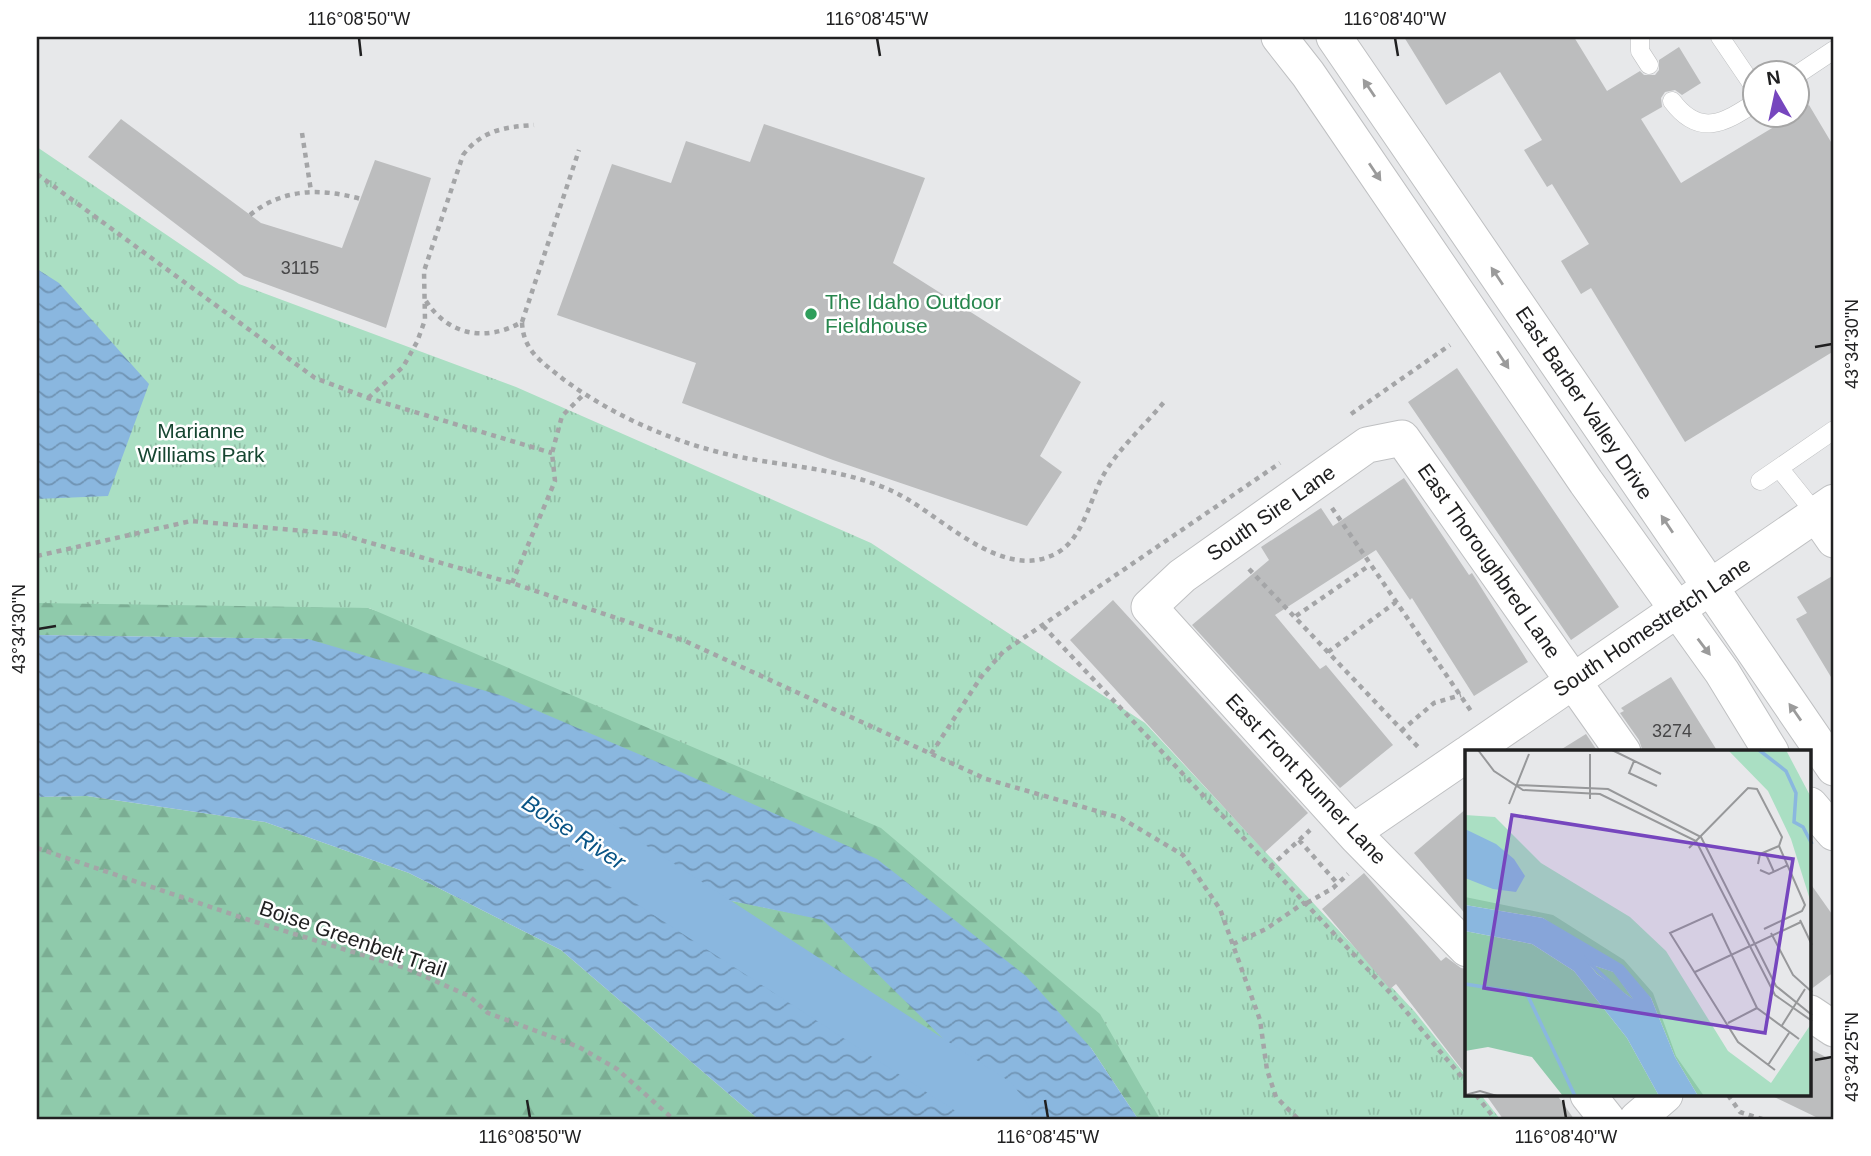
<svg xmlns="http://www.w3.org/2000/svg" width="1871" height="1156" font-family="Arial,sans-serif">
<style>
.forest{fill:url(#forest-firs)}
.park{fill:url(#park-tufts)}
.water{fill:url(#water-waves);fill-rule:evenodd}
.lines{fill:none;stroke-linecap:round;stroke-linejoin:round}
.river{stroke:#8ab7df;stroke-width:54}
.building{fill:#bcbdbe}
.lane-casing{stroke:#bfc0c2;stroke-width:19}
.street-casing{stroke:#bfc0c2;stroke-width:37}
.path{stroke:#a4a5a7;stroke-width:4.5;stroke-dasharray:5 5;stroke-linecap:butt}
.lane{stroke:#fff;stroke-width:18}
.street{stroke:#fff;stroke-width:35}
.oneway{fill:#9b9b9b}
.ticks{fill:none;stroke:#202021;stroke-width:2.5}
.leisure-dot{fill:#2e9e5b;stroke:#fff;stroke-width:2.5}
.labels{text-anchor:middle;stroke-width:5;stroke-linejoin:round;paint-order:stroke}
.number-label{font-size:18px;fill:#474748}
.leisure-label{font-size:21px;fill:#27864d;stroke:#fff;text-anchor:start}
.street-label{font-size:21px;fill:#202021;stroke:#fff}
.park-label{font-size:21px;fill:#164631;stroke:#fff}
.water-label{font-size:23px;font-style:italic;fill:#095485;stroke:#fff}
.inset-river{fill:none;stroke:#8ab7df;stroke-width:3.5}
.inset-road{fill:none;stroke:#97989a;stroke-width:2}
.view{fill:#7646be;fill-opacity:0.15;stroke:#7646be;stroke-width:3.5}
.inset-edge{fill:none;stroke:#202021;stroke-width:3.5}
.neatline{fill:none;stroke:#202021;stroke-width:2.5}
.ticks-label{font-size:18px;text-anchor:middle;fill:#202021}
</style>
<defs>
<pattern id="forest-firs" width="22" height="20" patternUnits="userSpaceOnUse" patternTransform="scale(1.75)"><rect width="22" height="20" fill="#8fcaab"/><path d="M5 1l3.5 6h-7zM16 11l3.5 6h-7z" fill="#7bad93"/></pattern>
<pattern id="park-tufts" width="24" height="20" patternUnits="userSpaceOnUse" patternTransform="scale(1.75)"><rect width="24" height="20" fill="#aadfc3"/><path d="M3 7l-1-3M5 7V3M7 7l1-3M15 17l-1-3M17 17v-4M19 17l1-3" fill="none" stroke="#92bfa7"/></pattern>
<pattern id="water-waves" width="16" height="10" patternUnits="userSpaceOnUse" patternTransform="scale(1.75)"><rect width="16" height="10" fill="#8ab7df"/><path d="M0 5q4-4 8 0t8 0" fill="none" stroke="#7094b4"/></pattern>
</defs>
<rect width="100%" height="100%" fill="#e7e8ea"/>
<path class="forest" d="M 37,499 L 943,797 L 1267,1119 L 1138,1119 L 1091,1048 L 308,639 L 37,635 Z
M 87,796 L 265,822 L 409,873 L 561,950 L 758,1119 L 37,1119 L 37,797 Z
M 667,883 L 727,900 L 823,919 L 982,1076 L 964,1075 L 906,1036 L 807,995 L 714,945 L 654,891 Z"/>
<path class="park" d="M 37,147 L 239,284 L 516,387 L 871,543 L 1145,723 L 1415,1012 L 1467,1077 L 1467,1095 L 1481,1095 L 1500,1119 L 1160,1119 L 1100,1014 L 881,828 L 369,608 L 37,603 Z"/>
<path class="water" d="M 37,269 L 59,283 L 149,384 L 108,496 L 37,499 Z
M 37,635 L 308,639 L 503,696 L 683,773 L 877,859 L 1026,976 L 1091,1048 L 1138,1119 L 758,1119 L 561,950 L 409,873 L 265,822 L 87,796 L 37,797 ZM 667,883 L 727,900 L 823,920 L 981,1076 L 964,1075 L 906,1036 L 807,995 L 714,945 L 654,891 Z"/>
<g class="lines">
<path class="river" d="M 597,846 L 993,1103 L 1005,1119"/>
</g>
<path class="building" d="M 1404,37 L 1574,37 L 1607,91 L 1640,71 L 1644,75 L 1655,75 L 1659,70 L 1659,60 L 1679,47 L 1701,83 L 1682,95 L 1675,90 L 1665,92 L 1661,98 L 1662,107 L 1641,119 L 1681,183 L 1792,116 L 1797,116 L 1797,112 L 1809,105 L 1834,147 L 1834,351 L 1685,442 L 1591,288 L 1581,294 L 1561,261 L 1589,244 L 1552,184 L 1547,187 L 1524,150 L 1542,140 L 1500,72 L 1446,105 Z
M 121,119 L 261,223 L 342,248 L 375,160 L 431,178 L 386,328 L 244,276 L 88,157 Z
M 764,124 L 925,178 L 893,263 L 1081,382 L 1040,456 L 1062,472 L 1027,526 L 833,460 L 682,403 L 696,363 L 557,315 L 612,164 L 671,183 L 686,141 L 750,162 Z
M 1457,368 L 1619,607 L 1571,640 L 1408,402 Z
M 1404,478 L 1469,575 L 1472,573 L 1528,662 L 1474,696 L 1412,598 L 1410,600 L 1376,550 L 1275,615 L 1320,669 L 1326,665 L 1393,745 L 1340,788 L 1192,625 L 1269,560 L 1261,547 L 1321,508 L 1333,526 Z
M 1834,575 L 1834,682 L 1796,619 L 1807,613 L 1797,597 Z
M 1113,600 L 1308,813 L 1265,852 L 1070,640 Z
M 1671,677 L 1718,752 L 1643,752 L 1639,740 L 1620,713 L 1624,711 L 1621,708 Z
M 1586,734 L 1598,752 L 1557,752 Z
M 1467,808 L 1467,916 L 1414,853 Z
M 1364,873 L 1441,961 L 1446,957 L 1461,968 L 1467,969 L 1467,1076 L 1396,984 L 1390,989 L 1322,909 Z
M 1810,883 L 1834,917 L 1834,972 L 1810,990 Z
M 1810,1049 L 1834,1061 L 1834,1119 L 1820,1119 L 1770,1095 L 1810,1095 Z
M 1486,1095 L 1557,1095 L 1574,1119 L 1503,1119 Z"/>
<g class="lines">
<g class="lane-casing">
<path id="lane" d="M 1640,37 L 1640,51 L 1649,65
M 1720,37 L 1756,90
M 1798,74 L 1834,50
M 1672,101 C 1699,137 1723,124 1756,102
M 1779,468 L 1816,514
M 1760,481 L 1834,430"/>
</g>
<g class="street-casing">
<path id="street" d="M 1279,37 L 1308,74 L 1586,482 L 1722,672 L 1771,752
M 1334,37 L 1834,768
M 1816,514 L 1834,540
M 1470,752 L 1834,502
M 1810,805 L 1834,833
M 1353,832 L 1467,754
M 1467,949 L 1357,837 L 1149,607 L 1182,576 L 1367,445 L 1402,438 L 1623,752
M 1810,1013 L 1834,1029
M 1588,1095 L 1607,1119
M 1637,1119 L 1665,1095"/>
</g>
<path class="path" d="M 302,133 L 311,191
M 37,174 L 315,378 L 368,398 L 552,453
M 250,215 C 283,188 321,188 361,199
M 426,301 C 449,336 486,342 522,322 C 523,351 542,362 563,379 C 613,416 675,443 735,456 C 788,467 840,468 890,490 C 937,510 999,583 1055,554 C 1084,539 1089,500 1104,474 C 1119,448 1145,425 1165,401
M 522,322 L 579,150
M 368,398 L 403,367 L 417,342 L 425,320 L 424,271 L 463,155 C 482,130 505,127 534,125
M 1351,414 L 1450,345
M 1332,508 L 1471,711
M 37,556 L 191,521 L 339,534 L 512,583 L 685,641 L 986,779 L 1121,818 L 1183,855 L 1220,909 L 1260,1020 L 1267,1070 L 1276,1097 L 1298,1119
M 1249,569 L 1419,748
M 512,583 L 555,481 L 552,453 L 562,416 L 584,394
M 1296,616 L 1370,565
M 1043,626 L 1393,996 L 1467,1083
M 1328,652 L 1396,602
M 1401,731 L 1434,703 L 1461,695
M 931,754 L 981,677 L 1003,652 L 1280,463
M 1299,840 L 1338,884
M 37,848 L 246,919 L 408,969 L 469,996 L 488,1013 L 579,1047 L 617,1069 L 673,1119
M 1270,867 L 1310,830
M 1307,903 L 1333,888 L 1348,874
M 1233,944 L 1266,929 L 1305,902
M 1476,1095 L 1495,1119
M 1728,1095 L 1740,1112 L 1762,1119"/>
<use href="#lane" class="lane"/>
<use href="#street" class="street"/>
</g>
<defs><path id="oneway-solid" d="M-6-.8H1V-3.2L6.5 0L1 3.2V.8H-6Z" transform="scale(1.75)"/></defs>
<g class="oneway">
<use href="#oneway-solid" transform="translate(1369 88) rotate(-124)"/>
<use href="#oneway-solid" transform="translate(1375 172) rotate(56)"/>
<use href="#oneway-solid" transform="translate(1497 276) rotate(-124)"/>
<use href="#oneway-solid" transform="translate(1503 360) rotate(56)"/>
<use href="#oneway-solid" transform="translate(1667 524) rotate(-124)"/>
<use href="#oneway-solid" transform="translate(1704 647) rotate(53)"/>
<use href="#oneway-solid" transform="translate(1795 712) rotate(-125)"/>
</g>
<path class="ticks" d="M 359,38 L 361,56M 877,38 L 880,56M 1395,38 L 1398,56M 1815,347 L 1832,344M 38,629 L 56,626M 1815,1060 L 1832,1057M 527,1100 L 530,1118M 1045,1100 L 1048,1118M 1563,1100 L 1566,1118"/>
<circle class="leisure-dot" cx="811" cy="314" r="7"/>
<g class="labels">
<g class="number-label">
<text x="300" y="274">3115</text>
<text x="1672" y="737">3274</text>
</g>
<g class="leisure-label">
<text x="825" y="309">The Idaho Outdoor<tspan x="825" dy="24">Fieldhouse</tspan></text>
</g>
<g class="street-label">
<text transform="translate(1584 403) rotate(56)" y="7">East Barber Valley Drive</text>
<text transform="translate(1271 513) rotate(-35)" y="7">South Sire Lane</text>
<text transform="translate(1489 561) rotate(55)" y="7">East Thoroughbred Lane</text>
<text transform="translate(1652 627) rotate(-34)" y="7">South Homestretch Lane</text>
<text transform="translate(1306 779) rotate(47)" y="7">East Front Runner Lane</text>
<text transform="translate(353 939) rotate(19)" y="7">Boise Greenbelt Trail</text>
</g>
<g class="park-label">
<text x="201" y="438">Marianne<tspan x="201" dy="24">Williams Park</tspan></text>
</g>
<g class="water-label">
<text transform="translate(574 832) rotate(33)" y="8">Boise River</text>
</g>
</g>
<g transform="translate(1465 750)">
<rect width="346" height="346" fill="#e7e8ea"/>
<path d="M 0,128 L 51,142 L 169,207 L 256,346 L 233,346 L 210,307 L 186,248 L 78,168 L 0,155 ZM 0,181 L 67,194 L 109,221 L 162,288 L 194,346 L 98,346 L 67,307 L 23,297 L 0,301 ZM 124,214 L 149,222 L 169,250 L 132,224 Z" fill="#8fcaab"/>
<path d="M 263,0 L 321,0 L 340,36 L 347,49 L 346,153 L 326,89 L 303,41 ZM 0,65 L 30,67 L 76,113 L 165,167 L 201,201 L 263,301 L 306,333 L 346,274 L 346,346 L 239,346 L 211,306 L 188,243 L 159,210 L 88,165 L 0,147 Z" fill="#aadfc3"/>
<path d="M 0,79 L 31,94 L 49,109 L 60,126 L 51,142 L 28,139 L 0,128 ZM 0,155 L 78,168 L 158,215 L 186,248 L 210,307 L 233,346 L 194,346 L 162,288 L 109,221 L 67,194 L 0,181 ZM 124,214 L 148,222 L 168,249 L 132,224 Z" fill="#8ab7df" fill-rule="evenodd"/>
<path class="inset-river" d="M 294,0 L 321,21 L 331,43 L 329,72 L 338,77 L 347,94M 118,207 L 159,245M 0,234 L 62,244 L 110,346"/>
<path class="inset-road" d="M 13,0 L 29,21 L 58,40 L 135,44 L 231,91 L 310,245 L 347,271M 147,0 L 196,24M 169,11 L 164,23 L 192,36M 52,35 L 143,39 L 236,87 L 311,236 L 347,265M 125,49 L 125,4M 44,54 L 64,4M 224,98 L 283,38 L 292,39 L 317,87 L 314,96 L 340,155 L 337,161 L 299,179M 300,102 L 309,122M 293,114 L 295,104 L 314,96M 295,120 L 304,124 L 323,115M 335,170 L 347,195M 306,183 L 328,225 L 347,242M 230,222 L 336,172M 263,273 L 292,258M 316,277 L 340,239M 303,315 L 324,283M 310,320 L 273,292 L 205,183 L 247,164 L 292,258 L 334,289M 0,345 L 15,341 L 32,346"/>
<path class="view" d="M 47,65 L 328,109 L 300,283 L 19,238 Z"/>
<rect width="346" height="346" class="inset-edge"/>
</g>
<rect width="1871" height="1156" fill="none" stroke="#ffffff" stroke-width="77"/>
<g transform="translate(1776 94) rotate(351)"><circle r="33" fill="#ffffff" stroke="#a6a6a6" stroke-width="2"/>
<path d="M0-5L12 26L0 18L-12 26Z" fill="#7646be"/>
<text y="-10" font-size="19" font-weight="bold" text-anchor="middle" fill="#202021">N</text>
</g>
<rect x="38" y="38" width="1794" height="1080" class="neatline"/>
<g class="ticks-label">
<text x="359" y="25">116°08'50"W</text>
<text x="877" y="25">116°08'45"W</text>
<text x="1395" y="25">116°08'40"W</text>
<text transform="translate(1852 344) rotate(-90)" y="6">43°34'30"N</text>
<text transform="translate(19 629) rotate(-90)" y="6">43°34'30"N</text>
<text transform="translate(1852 1057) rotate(-90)" y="6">43°34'25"N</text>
<text x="530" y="1143">116°08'50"W</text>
<text x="1048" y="1143">116°08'45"W</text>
<text x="1566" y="1143">116°08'40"W</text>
</g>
</svg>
